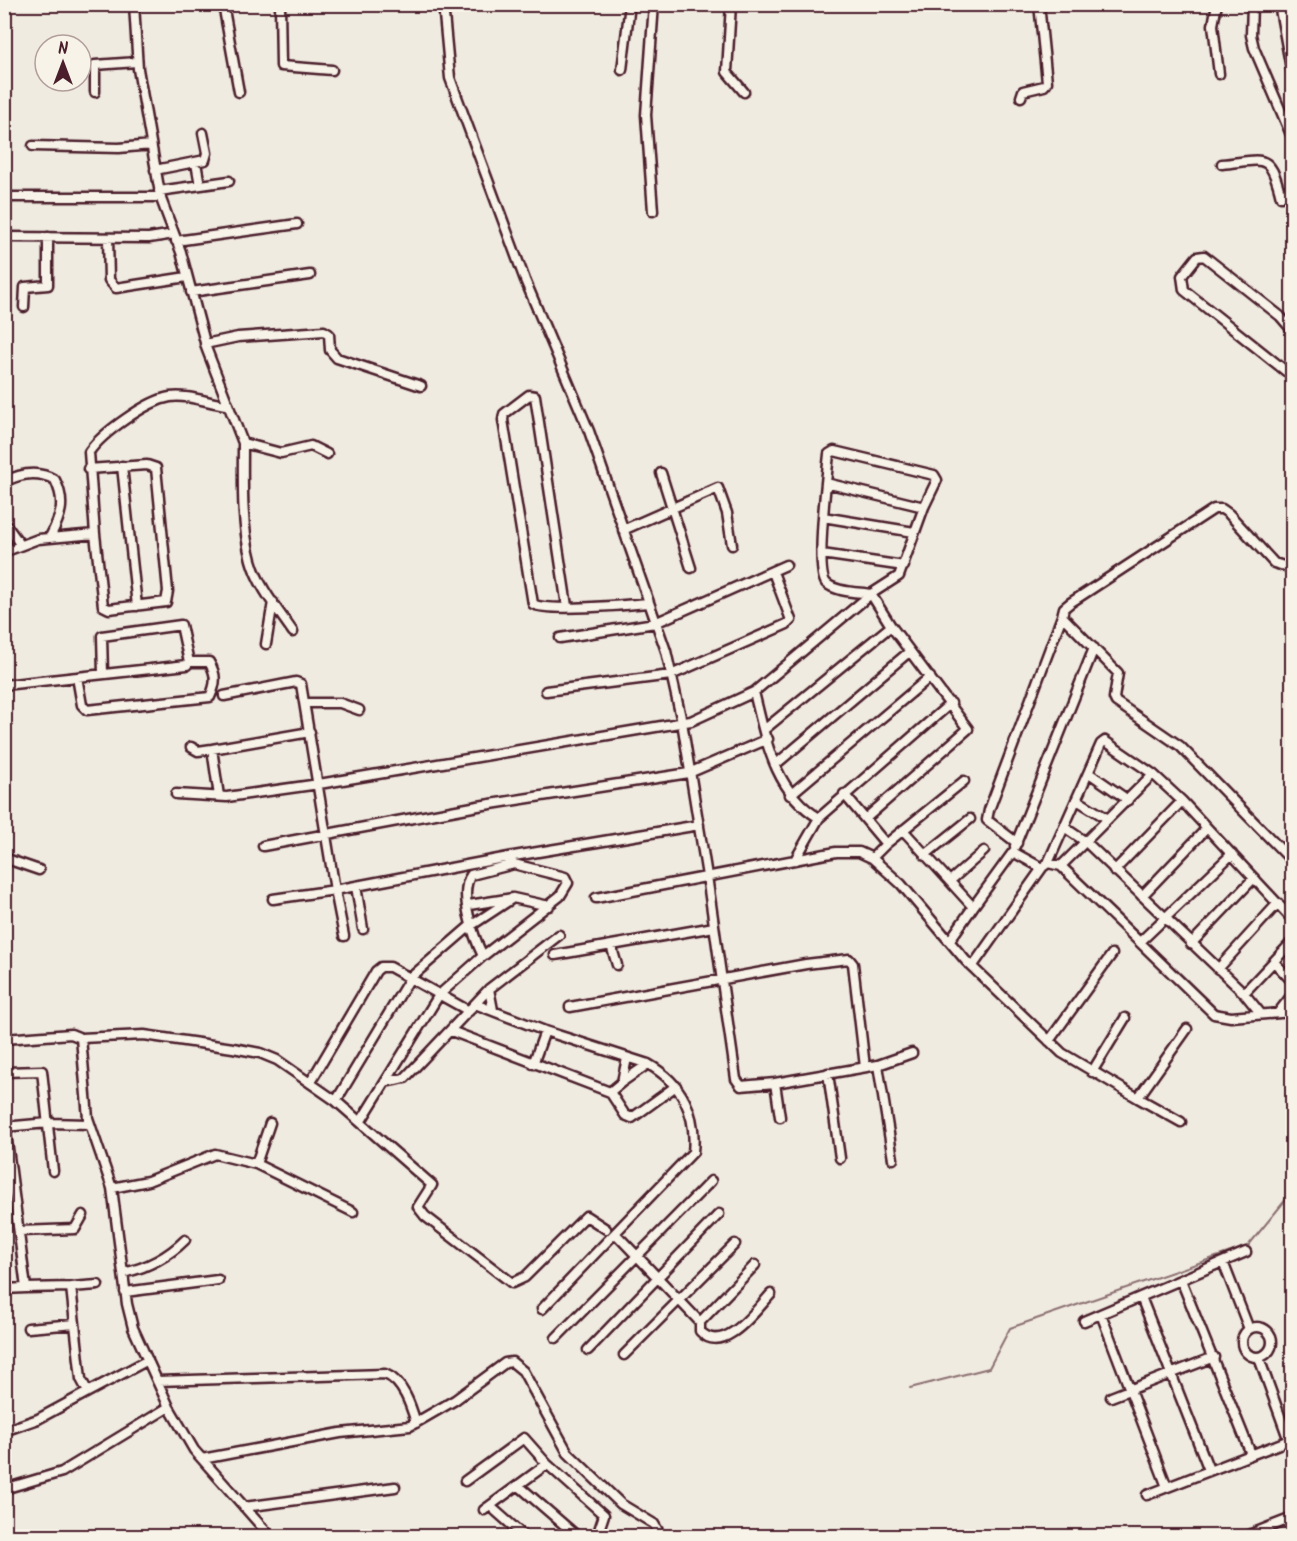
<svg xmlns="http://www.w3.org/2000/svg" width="1297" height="1541" font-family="Kalam,sans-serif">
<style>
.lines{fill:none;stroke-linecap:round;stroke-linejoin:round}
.stream{stroke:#8b6f72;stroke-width:2}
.street-casing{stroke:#4a1f2b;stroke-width:13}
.street{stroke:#f7f3e8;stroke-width:8}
</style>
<rect width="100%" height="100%" fill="#f0ebe0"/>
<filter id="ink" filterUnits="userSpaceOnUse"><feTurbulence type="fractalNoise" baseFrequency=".0167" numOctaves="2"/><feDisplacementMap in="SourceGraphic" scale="12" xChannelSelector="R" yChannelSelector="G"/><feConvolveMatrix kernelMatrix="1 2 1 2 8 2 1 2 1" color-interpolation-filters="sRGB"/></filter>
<g filter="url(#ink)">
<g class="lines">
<path class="stream" d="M 910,1388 L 989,1368 L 1010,1328 L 1248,1246 L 1292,1192"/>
<g class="street-casing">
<path id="street" d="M 134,4 L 138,69 L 161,199 L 181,252 L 207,350 L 243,443 L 281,453 L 311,446 L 327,454
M 223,4 L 239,92
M 280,4 L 281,66 L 332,70
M 443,4 L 450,78 L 525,280 L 589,431 L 666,651 L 682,722 L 707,876 L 736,1079 L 741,1086 L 775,1083 L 780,1117
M 731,4 L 727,72 L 744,92
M 1217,4 L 1213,25 L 1219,74
M 1252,4 L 1251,35 L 1254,48 L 1292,137
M 1279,4 L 1292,74
M 622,70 L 630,4
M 95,92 L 95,65 L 137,62
M 1021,97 L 1023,91 L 1044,86 L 1047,82 L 1039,4
M 33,146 L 119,148 L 151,145
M 196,163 L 200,185
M 1222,164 C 1264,160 1270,151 1281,197 L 1292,186
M 155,170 L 205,160 L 207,153 L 203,133
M 159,191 L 229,181
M 4,197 L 161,197
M 653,211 L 646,115 L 654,4
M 4,237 L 149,238 L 174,234
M 108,238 L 109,280 L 116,288 L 187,277
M 176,241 L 297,224
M 191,292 L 310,275
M 24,307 L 25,287 L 48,285 L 48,237
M 1292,330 L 1280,316 L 1204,256 L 1197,257 L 1182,276 L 1184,290 L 1292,376
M 205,344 L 238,337 L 324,331 L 329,334 L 330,350 L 337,358 L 421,386
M 243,443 C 243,481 241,523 251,560 C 258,586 278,610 293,632
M 122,466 L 137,606
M 88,469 L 147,465 L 156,468 L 168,591 L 166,602 L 109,609 L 103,606 L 95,534
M 661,473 L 691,568
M 4,482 C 21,473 38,470 55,480 C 66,502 61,516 50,537
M 826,483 L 924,507
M 823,517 L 914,532
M 4,522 L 20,544
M 623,530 L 718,488 L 727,513 L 732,545
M 4,552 L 38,539 L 95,534 L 89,452 C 102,433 147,401 170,397 C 187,394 209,403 226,405
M 822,554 L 904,566
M 1292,562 L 1284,566 L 1274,563 L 1229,514 L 1222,509 L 1214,509 L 1070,603 L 1064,608 L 1062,616 L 1118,673 L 1114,698 L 1116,702 L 1180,746 L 1292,861
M 567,606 L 535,396 L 529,395 L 504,414 L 503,420 L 533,604 C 546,612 628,605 648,603
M 560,638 L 655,623 L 786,565
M 266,644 L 273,602
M 77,677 L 82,705 L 87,710 L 210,697 C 216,684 217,675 209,662 L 189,662
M 4,685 L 187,665 L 189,662 L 181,625 L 102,636 L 103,674
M 546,691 L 671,675 L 787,624 L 791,620 L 773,572
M 754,692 C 766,740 774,791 819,818
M 224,696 L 296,682 L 301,684 L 335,890 L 514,856 L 699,825
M 306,703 L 340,703 L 359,710
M 191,747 L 198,751 L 212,749 L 310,732
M 212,749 L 219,796
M 775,765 L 909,652
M 1089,773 L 1128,800
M 176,794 L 227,797 L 319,784 L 691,721 L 754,692 L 871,594 L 899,576 L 924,507 L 937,480 L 934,475 L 834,451 L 829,454 C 827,475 815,570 826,583 C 835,592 858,592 871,594 L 891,626 L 765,729
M 844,794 L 886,844 L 872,858
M 790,795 L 930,677
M 1077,800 L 1108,819
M 865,819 L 968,729 L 891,626
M 1064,827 L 1086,842 L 1244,993 L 1261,1014
M 903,830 L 973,907 L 950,940
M 1017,843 L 987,820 L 989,810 L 1062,616
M 886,844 L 964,781
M 263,846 L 478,806 L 689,773 L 768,739
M 1015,846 L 1094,648
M 925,855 L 970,819
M 4,858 L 39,870
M 795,860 L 819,818 L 951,703
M 1048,863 L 1101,744 L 1105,741 L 1153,774 L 1182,801 L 1292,919
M 1044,866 L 1048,863 L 1061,866 L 1153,774
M 1061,866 L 1214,1014 L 1231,1017 L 1292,1012
M 1114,871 L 1182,801
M 950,881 L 984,851
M 356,886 L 363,929
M 1142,896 L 1207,828
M 596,898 L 836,852 L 859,852 L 872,858 L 901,884 L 966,961 L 1062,1053 L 1138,1098 L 1187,1029
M 273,899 L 335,890 L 344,936
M 469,905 L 513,898 L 549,906
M 1140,942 L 1232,854
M 1191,944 L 1254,878
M 611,945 L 617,965
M 555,955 L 714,927
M 1274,962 L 1292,981
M 972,967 L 1042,868 L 1013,852 L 973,907
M 1218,969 L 1278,903
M 489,989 L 493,1010
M 1244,993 L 1292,942
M 475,1004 L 545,1031 L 648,1064 C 682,1083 697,1114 693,1152 L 615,1233 L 637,1256 L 711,1181
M 570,1007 L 806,964 L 849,959 L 853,964 L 865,1067
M 1278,1013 L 1292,995
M 451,1031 L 610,1092 L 622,1082 L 627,1058
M 81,1038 L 144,1035 L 233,1048 L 260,1053 L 277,1060 L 336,1101 L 432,1185 L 418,1207 L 425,1216 L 512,1283 L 525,1277 L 586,1216 L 606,1229
M 4,1039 L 71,1034 L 81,1038 L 88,1118 L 112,1188 L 127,1304 L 133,1328 L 169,1407 L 194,1450 L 270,1536
M 1049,1041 L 1112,954
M 533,1064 L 545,1031
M 878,1065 L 893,1159
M 4,1072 L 42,1071 L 53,1171
M 1092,1072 L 1125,1018
M 828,1073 L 840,1158
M 385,1082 L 405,1078 L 489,989 L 559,935
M 622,1082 L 648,1064
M 310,1083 L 376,971 L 381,967 L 390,967 L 469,1011
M 775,1083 L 878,1065 L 912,1053
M 610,1092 L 625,1115 L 632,1118 L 676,1086
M 1138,1098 L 1181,1122
M 336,1101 L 410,978 L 469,927 L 513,898
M 4,1117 L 26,1288 L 4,1289
M 361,1121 L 439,995 L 483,956 L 560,896 L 568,883 L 565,877 L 514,864 L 471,875 C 458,893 474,938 483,956
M 4,1127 L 48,1123 L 89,1124
M 256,1164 L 270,1123
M 112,1188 L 148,1181 L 215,1154 L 256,1164 L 353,1212
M 20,1231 L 75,1229 L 83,1215
M 1223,1262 L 1249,1329
M 123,1273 C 145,1268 168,1257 185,1240
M 1181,1280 L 1251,1454
M 71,1287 L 98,1285
M 26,1288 L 71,1287 L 81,1379 L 88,1392 L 148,1360
M 125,1292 L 218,1280
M 1141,1297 L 1209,1470
M 542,1309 L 615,1233
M 1101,1314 L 1167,1487
M 1084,1321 L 1246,1252
M 700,1322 L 755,1265
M1242 1342a15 15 0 1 1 30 0a15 15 0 1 1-30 0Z
M 28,1328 L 75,1324
M 556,1338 L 637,1256 L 700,1322 L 700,1331 C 723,1357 757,1309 771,1294
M 588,1350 L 719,1214
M 624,1355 L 735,1244
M 1259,1358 L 1292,1449
M 157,1381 L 385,1374 C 403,1381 411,1406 416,1423
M 1111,1397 L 1214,1357
M 4,1431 L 38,1419 L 88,1392
M 202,1459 L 340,1433 L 410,1426 L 455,1400 L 505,1363 L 512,1362 L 523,1371 L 568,1453 L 621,1504 L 654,1524 L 661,1536
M 465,1481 L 524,1438 L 547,1464 L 604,1515 L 597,1536
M 518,1485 L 577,1536
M 4,1489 L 62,1472 L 169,1407
M 1147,1495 L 1292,1439
M 490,1506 L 524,1536
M 244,1507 L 395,1487
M 484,1510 L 547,1464
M 1246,1536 L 1292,1518"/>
</g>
<use href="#street" class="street"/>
</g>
</g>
<rect width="1297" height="1541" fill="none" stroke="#f7f3e8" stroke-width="24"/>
<rect x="12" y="12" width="1273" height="1517" fill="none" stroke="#4a1f2b" stroke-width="2" filter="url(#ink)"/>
<g transform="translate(63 63)"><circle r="28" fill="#f7f3e8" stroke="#b29e9c" stroke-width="1.5"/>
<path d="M0-4.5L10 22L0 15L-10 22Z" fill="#4a1f2b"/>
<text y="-9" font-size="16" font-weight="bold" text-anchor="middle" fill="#4a1f2b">N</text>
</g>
</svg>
